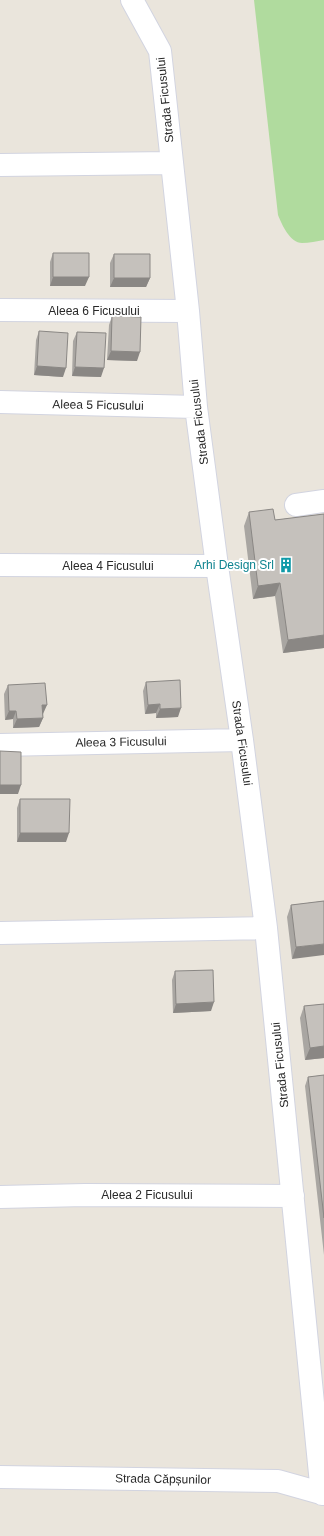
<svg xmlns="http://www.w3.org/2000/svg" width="324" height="1536" font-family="Helvetica,sans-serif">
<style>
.green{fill:#b0db9e}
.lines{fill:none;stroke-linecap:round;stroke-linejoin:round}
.minor-casing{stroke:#d2d4e0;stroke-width:24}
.minor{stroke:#fff;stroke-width:22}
.wall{fill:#a9a6a2}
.shaded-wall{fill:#8a8784}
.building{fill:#c5c1bc;stroke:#8a8784}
.labels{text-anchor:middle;stroke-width:4;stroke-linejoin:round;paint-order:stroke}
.street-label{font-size:12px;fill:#292929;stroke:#fff}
.culture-label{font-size:12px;fill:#0d838f;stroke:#fff;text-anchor:end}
</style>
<rect width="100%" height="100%" fill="#eae5dc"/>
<path class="green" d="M 254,0 L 324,0 L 324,240 C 317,241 309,243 302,243 C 290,243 282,225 278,215 Z"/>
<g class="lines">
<g class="minor-casing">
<path id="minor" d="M 132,0 L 160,51 L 188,311 L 196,407 L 217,566 L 242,740 L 266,928 L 322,1494
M 0,165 L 172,163
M 0,310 L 188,311
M 0,402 L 196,407
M 296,505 L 324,501
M 0,565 L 217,566
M 0,745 L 242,740
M 0,933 L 266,928
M 0,1197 L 85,1195 L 293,1196
M 0,1477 L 278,1481 L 324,1494"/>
</g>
<use href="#minor" class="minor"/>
</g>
<path class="wall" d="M 53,253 L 85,286 L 50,286 L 50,262 Z
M 114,254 L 150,278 L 146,287 L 110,287 L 110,263 Z
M 112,316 L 137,361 L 107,360 L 109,325 Z
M 39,331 L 63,377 L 34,375 L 36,340 Z
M 77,332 L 101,377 L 72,376 L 73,341 Z
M 249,512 L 275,520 L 324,514 L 324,648 L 283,653 L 275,596 L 253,599 L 244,526 Z
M 146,682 L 178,717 L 156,718 L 156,713 L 145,714 L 143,691 Z
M 8,685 L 43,714 L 43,718 L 39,727 L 13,728 L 13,719 L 5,720 L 4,694 Z
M 20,799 L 66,842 L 17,842 L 17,808 Z
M 324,901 L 292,959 L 287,917 L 291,905 Z
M 175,971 L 211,1011 L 173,1013 L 172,980 Z
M 324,1004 L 324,1058 L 305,1060 L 300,1018 L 304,1006 Z
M 324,1075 L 324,1255 L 305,1086 L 308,1077 Z"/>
<path class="shaded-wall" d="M 53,277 L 89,277 L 85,286 L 50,286 Z
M 114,278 L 150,278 L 146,287 L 110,287 Z
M 111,351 L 140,352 L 137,361 L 107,360 Z
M 37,366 L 66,368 L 63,377 L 34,375 Z
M 75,367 L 104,368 L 101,377 L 72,376 Z
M 280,583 L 275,596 L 253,599 L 258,586 Z
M 324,635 L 324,648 L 283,653 L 288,640 Z
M 160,704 L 156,713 L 145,714 L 148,705 Z
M 42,705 L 47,705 L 43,714 L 39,714 Z
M 181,708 L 178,717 L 156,718 L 160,709 Z
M 9,711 L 16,711 L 13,719 L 5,720 Z
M 43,718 L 39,727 L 13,728 L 17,719 Z
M 0,785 L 21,785 L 18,794 L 0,794 Z
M 20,833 L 69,833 L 66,842 L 17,842 Z
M 324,944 L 324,955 L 292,959 L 296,947 Z
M 214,1002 L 211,1011 L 173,1013 L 176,1004 Z
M 324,1046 L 324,1058 L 305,1060 L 310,1048 Z"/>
<path class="building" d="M 53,253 L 89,253 L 89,277 L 53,277 Z
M 114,254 L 150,254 L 150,278 L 114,278 Z
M 112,316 L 141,317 L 140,352 L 111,351 Z
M 39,331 L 68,333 L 66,368 L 37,366 Z
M 77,332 L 106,333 L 104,368 L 75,367 Z
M 273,509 L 275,520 L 324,514 L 324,635 L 288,640 L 280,583 L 258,586 L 249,512 Z
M 180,680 L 181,708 L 160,709 L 160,704 L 148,705 L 146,682 Z
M 45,683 L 47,705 L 42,705 L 43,718 L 17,719 L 16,711 L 9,711 L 8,685 Z
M 0,751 L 21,752 L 21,785 L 0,785 Z
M 20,799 L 70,799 L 69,833 L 20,833 Z
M 324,901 L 324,944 L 296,947 L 291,905 Z
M 213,970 L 214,1002 L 176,1004 L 175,971 Z
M 324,1004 L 324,1046 L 310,1048 L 304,1006 Z
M 324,1075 L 324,1218 L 308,1077 Z"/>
<defs>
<g id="building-bare" transform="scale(1.2)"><path d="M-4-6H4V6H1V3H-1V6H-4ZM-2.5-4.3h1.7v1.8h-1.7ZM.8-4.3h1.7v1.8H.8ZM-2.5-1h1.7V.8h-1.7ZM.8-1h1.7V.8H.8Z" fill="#0f9aa8" stroke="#fff" stroke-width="2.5" paint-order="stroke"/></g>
</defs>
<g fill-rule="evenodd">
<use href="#building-bare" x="286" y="565"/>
</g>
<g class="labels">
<g class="street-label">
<text transform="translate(165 100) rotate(-96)" y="4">Strada Ficusului</text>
<text x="94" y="315">Aleea 6 Ficusului</text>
<text transform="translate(98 405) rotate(1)" y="4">Aleea 5 Ficusului</text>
<text transform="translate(199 422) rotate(-97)" y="4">Strada Ficusului</text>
<text x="108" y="570">Aleea 4 Ficusului</text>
<text transform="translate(121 742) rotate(-1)" y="4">Aleea 3 Ficusului</text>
<text transform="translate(242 743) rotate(82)" y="4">Strada Ficusului</text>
<text transform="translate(280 1065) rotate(-96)" y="4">Strada Ficusului</text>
<text x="147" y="1199">Aleea 2 Ficusului</text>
<text transform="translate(163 1479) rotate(1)" y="4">Strada Căpșunilor</text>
</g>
<g class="culture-label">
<text x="274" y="569">Arhi Design Srl</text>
</g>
</g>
</svg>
